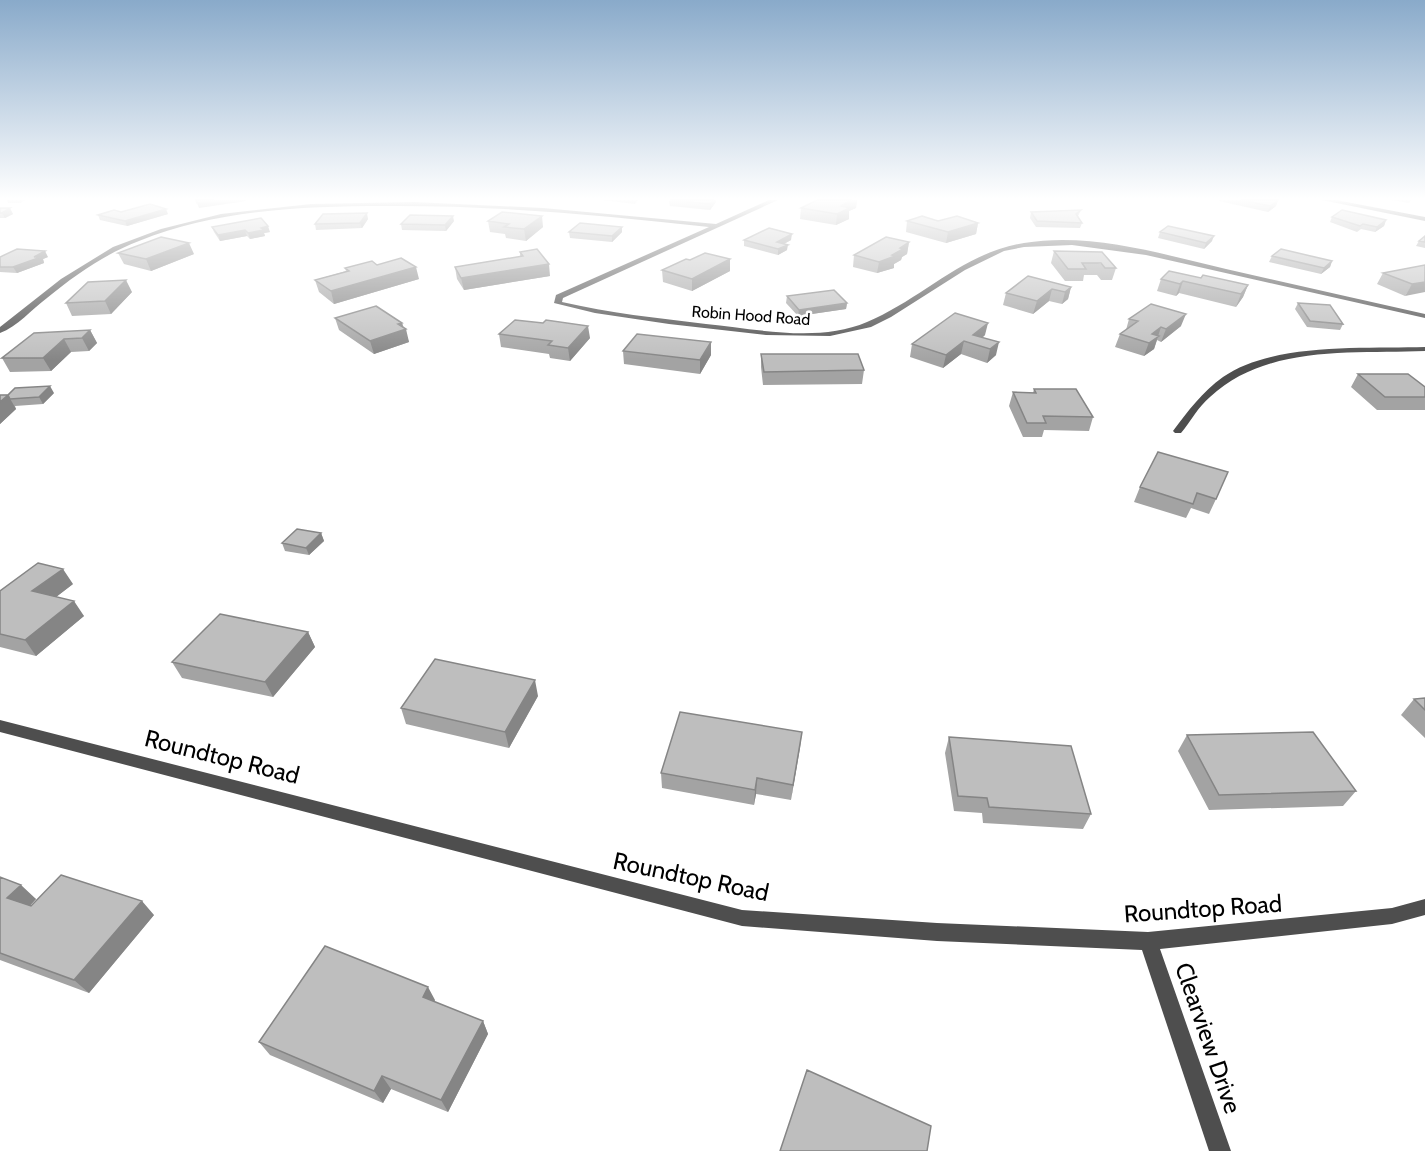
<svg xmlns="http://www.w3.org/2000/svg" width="1425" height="1151" font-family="Cabin,sans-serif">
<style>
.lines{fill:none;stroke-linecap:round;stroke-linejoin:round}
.minor{fill:#4e4e4e;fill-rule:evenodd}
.tertiary{fill:#4e4e4e;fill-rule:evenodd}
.wall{fill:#a3a3a3}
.shaded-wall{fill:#858585}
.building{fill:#bebebe;stroke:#858585;stroke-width:1.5}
.labels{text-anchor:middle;stroke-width:5;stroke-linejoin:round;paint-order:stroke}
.far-street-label{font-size:16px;fill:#000;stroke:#fff}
.near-street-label{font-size:24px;fill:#000;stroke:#fff}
</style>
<rect width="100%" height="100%" fill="#fff"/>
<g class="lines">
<path class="minor" d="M 769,200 L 778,200 L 563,298 L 562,302 C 609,313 657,318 706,324 C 757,329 818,343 867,322 C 922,299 964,252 1024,243 C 1092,232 1161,254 1226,269 C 1292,284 1358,299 1425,314 L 1425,318 L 1146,255 L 1072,245 L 1024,247 L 1004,251 L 965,270 L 891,317 L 871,327 L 830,336 L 766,335 L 669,324 L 595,313 L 554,303 L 556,295 L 709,227 C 601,215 493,205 384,206 C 301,206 216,210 139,241 C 105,254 75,275 47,298 C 32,309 17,327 0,333 L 0,327 L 61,279 L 113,247 L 161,229 L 221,214 L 311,204 L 414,202 L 543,208 L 716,224 Z
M 1425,347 L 1425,351 C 1353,354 1267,344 1210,397 C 1198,407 1191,421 1181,433 L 1175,433 L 1173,431 C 1188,411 1202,392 1223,377 C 1273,342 1365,349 1425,347 Z
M 0,720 L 742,910 L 937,923 L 1148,932 L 1392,908 L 1425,899 L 1425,915 L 1392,924 L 1160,949 L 1231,1151 L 1209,1151 L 1142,950 L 937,941 L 742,926 L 0,732 Z"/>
<path class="tertiary" d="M 1322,200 L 1336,200 L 1425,217 L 1425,221 Z"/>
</g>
<path class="wall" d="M 7,200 L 25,200 L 21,203 L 8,203 Z
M 601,200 L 638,200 L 635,204 Z
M 817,200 L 857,200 L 856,208 L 849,211 L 849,219 L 836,225 L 800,219 L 801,208 Z
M 1219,200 L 1278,200 L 1276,206 L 1268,212 L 1219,201 Z
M 1391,200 L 1411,200 L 1409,203 Z
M 669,201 L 716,202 L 710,210 L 670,206 Z
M 0,208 L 13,214 L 5,218 L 0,218 Z
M 1081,210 L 1078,216 L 1082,223 L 1080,228 L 1036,227 L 1030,218 L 1031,212 Z
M 121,212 L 168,214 L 127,226 L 100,220 L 98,215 Z
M 1332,217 L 1386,220 L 1384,226 L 1375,232 L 1361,229 L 1357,232 L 1330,222 Z
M 368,219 L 362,228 L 316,230 L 315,224 Z
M 454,221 L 446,231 L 402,230 L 401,224 Z
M 488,221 L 543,227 L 526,241 L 506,238 L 505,234 L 490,232 Z
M 907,221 L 938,221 L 978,223 L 976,234 L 946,243 L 906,232 Z
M 212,227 L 270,232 L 264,233 L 265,236 L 250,239 L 247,236 L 220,241 L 214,232 Z
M 622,227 L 622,232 L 612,242 L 570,238 L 569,232 Z
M 1160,232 L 1212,241 L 1204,249 L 1158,238 Z
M 1425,236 L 1425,248 L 1416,246 L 1419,241 Z
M 744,240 L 791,240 L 784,244 L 787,250 L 778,255 L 744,246 Z
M 909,242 L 907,254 L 902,257 L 901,260 L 894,264 L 894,268 L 877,273 L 853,267 L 854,255 Z
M 1054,251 L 1116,268 L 1112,280 L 1101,280 L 1097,275 L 1084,275 L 1083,281 L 1065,281 L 1051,263 Z
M 520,252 L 550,276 L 464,290 L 457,279 L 455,267 L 520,257 Z
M 118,253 L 194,254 L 151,271 L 124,264 Z
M 1272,256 L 1332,261 L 1330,267 L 1321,274 L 1269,262 Z
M 0,257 L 48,257 L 43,259 L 44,263 L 17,273 L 0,272 Z
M 377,265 L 419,279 L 334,304 L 319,292 L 315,280 L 346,271 L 345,268 Z
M 1425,265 L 1405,296 L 1377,284 L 1383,273 Z
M 662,270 L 730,271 L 692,291 L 663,282 Z
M 1201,278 L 1248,285 L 1243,297 L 1236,307 L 1179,293 L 1176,296 L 1157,291 L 1161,279 Z
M 1071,287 L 1068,299 L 1062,304 L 1049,301 L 1033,314 L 1003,305 L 1006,293 Z
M 132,292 L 111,314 L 72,316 L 66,303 Z
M 787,296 L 847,303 L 846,309 L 798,316 L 786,303 Z
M 1298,303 L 1343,324 L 1340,330 L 1307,327 L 1295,309 Z
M 335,318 L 402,323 L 409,342 L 374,354 L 339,330 Z
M 1129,319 L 1181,326 L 1161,342 L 1157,340 L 1154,349 L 1144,356 L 1115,347 L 1120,334 L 1126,330 Z
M 543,323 L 590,338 L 570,361 L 550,358 L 549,354 L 501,347 L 499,334 Z
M 90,330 L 97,343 L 89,351 L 71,352 L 51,371 L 10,372 L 2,358 Z
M 985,335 L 982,338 L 996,355 L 987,363 L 961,354 L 943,368 L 910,357 L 912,344 Z
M 711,342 L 711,355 L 700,374 L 624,364 L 623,351 Z
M 761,354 L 864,370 L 862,384 L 763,385 L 761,367 Z
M 1358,374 L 1425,387 L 1425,410 L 1377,410 L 1351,387 Z
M 1034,389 L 1093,417 L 1089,431 L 1044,430 L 1042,437 L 1023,437 L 1009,406 L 1013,392 L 1033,393 Z
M 54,393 L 43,404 L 15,406 L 16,409 L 0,424 L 0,395 Z
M 1158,452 L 1216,499 L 1209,514 L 1191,508 L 1186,518 L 1134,502 L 1140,487 Z
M 321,533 L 324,541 L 309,555 L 285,551 L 282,543 Z
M 73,584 L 56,597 L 84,616 L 36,656 L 0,647 L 0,591 Z
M 308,632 L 315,647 L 273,697 L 182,678 L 172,662 Z
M 538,696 L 509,748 L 406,724 L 401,708 Z
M 1425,698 L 1425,738 L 1401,715 L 1414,699 Z
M 802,732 L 791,800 L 756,794 L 754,805 L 662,788 L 661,773 Z
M 1187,735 L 1356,791 L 1343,806 L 1209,810 L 1178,751 Z
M 949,737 L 1091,814 L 1083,829 L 983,823 L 982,813 L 954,811 L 945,753 Z
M 0,877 L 36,899 L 30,906 L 154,915 L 89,993 L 0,960 Z
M 435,1000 L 434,1002 L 483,1021 L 488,1034 L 448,1112 L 391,1089 L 383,1103 L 270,1055 L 259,1042 Z"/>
<path class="shaded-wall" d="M 214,200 L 245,200 L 246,201 L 199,208 L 197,203 Z
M 713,200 L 716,200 L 716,202 L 710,210 L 710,204 Z
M 851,200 L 857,200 L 856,208 L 849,211 L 849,219 L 836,225 L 837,214 L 841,206 Z
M 1278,200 L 1276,206 L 1268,212 L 1270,206 Z
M 10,208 L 13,214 L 5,218 L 2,213 Z
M 166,209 L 168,214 L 127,226 L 125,221 Z
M 367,213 L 368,219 L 362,228 L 360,223 Z
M 453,216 L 454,221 L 446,231 L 445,225 Z
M 542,216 L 543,227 L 526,241 L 524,229 Z
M 1386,220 L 1384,226 L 1375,232 L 1377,227 Z
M 978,223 L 976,234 L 946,243 L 948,232 Z
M 268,226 L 270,232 L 264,233 L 265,236 L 250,239 L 248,233 L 261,228 Z
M 622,227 L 622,232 L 612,242 L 612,236 Z
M 245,230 L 247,236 L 220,241 L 218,235 Z
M 792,234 L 791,240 L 776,248 L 777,242 Z
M 1214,236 L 1212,241 L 1204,249 L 1206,243 Z
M 909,242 L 907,254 L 902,257 L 901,260 L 894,264 L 894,268 L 877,273 L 879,262 L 892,255 L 900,248 Z
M 189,243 L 194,254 L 151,271 L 146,259 Z
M 788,245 L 787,250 L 778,255 L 778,249 Z
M 45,251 L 48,257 L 43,259 L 44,263 L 17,273 L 13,267 Z
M 730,259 L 730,271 L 692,291 L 692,279 Z
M 1332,261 L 1330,267 L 1321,274 L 1324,268 Z
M 549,264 L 550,276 L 464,290 L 461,278 Z
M 416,267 L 419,279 L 334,304 L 331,291 Z
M 126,280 L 132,292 L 111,314 L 105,301 Z
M 1183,281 L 1179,293 L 1176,296 L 1180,284 Z
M 1425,282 L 1425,292 L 1405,296 L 1412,284 Z
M 1248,285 L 1243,297 L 1236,307 L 1241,294 Z
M 1071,287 L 1068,299 L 1062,304 L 1065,292 Z
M 1052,289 L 1049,301 L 1033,314 L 1037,301 Z
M 847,303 L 846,309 L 798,316 L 799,310 Z
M 1186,314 L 1181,326 L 1161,342 L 1166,329 Z
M 402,323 L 404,330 L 406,329 L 409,342 L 374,354 L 370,341 L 398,324 Z
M 988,323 L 985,335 L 974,344 L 973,335 Z
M 588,326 L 590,338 L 570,361 L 568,348 Z
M 1161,327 L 1154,349 L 1144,356 L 1152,334 Z
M 90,330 L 97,343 L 89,351 L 82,338 Z
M 64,339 L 71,352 L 51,371 L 43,358 Z
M 964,341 L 961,354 L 943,368 L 946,355 Z
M 711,342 L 711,355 L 700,374 L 700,360 Z
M 999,342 L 996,355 L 987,363 L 990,349 Z
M 50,386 L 54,393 L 43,404 L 39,397 Z
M 8,395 L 16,409 L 0,424 L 0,402 Z
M 321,533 L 324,541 L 309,555 L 306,548 Z
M 63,569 L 73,584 L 43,607 L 32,591 Z
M 74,601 L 84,616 L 36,656 L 25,640 Z
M 308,632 L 315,647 L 273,697 L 265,682 Z
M 535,680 L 538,696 L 509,748 L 505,732 Z
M 802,732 L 800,748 L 791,800 L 793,785 Z
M 757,778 L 756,794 L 754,805 L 755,790 Z
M 21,885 L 36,899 L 23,913 L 7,898 Z
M 142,901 L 154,915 L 89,993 L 74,980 Z
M 428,987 L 435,1000 L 430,1011 L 423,997 Z
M 483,1021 L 488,1034 L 448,1112 L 441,1100 Z
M 382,1076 L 391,1089 L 383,1103 L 374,1091 Z"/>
<path class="building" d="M 196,200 L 214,200 L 197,203 Z
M 670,200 L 713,200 L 710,204 Z
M 817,200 L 851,200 L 841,206 L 850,208 L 837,214 L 801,208 Z
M 1241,200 L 1278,200 L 1270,206 Z
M 150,204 L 166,209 L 125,221 L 98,215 L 114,210 L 121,212 Z
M 0,208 L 10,208 L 2,213 L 0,213 Z
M 1081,210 L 1076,214 L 1082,223 L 1037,221 L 1031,212 Z
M 1342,210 L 1386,220 L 1377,227 L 1363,224 L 1360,226 L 1332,217 Z
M 502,212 L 542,216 L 524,229 L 504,227 L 509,224 L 488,221 Z
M 367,213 L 360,223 L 315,224 L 323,214 Z
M 410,215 L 453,216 L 445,225 L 401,224 Z
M 922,216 L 938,221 L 957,216 L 978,223 L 948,232 L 907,221 Z
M 261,218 L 268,226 L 261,228 L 264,230 L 248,233 L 245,230 L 218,235 L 212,227 Z
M 580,223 L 622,227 L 612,236 L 569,232 Z
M 1168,226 L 1214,236 L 1206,243 L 1160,232 Z
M 769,228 L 792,234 L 777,242 L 788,245 L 778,249 L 744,240 Z
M 1425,236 L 1425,242 L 1419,241 Z
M 161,237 L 189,243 L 146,259 L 118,253 Z
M 886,237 L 909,242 L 900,248 L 903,249 L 892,255 L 895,256 L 879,262 L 854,255 Z
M 17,249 L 45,251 L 34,257 L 41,257 L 13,267 L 0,267 L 0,257 Z
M 537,249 L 549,264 L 461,278 L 455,267 L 523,256 L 520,252 Z
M 1281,249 L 1332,261 L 1324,268 L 1272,256 Z
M 1054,251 L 1102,252 L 1116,268 L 1105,268 L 1101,263 L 1082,263 L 1086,269 L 1068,269 Z
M 705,253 L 730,259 L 692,279 L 662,270 L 686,259 L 690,260 Z
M 401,258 L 416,267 L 331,291 L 315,280 L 349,271 L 345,268 L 372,261 L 377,265 Z
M 1425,265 L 1425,282 L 1412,284 L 1383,273 Z
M 1169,271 L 1201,278 L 1203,275 L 1248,285 L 1241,294 L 1183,281 L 1180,284 L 1161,279 Z
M 1028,276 L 1071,287 L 1065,292 L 1052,289 L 1037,301 L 1006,293 Z
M 126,280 L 105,301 L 66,303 L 88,282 Z
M 834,290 L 847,303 L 799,310 L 787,296 Z
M 1298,303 L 1330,305 L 1343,324 L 1310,321 Z
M 1151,304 L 1186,314 L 1166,329 L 1161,327 L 1152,334 L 1159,336 L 1149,343 L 1120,334 L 1138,321 L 1129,319 Z
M 376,306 L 402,323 L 398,324 L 406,329 L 370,341 L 335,318 Z
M 955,313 L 988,323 L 973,335 L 999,342 L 990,349 L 964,341 L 946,355 L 912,344 Z
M 515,320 L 543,323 L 546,320 L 588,326 L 568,348 L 548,345 L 552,341 L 499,334 Z
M 90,330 L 82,338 L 64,339 L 43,358 L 2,358 L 34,333 Z
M 637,334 L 711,342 L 700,360 L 623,351 Z
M 761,354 L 858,354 L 864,370 L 764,372 Z
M 1358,374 L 1408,374 L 1425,387 L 1425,397 L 1385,397 Z
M 50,386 L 39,397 L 10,399 L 8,395 L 15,388 Z
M 1034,389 L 1076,389 L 1093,417 L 1043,416 L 1046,423 L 1027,423 L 1013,392 L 1036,393 Z
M 0,395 L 8,395 L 0,402 Z
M 1158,452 L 1228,472 L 1216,499 L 1197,493 L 1193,504 L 1140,487 Z
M 297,529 L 321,533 L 306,548 L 282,543 Z
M 38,563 L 63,569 L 32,591 L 74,601 L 25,640 L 0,634 L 0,591 Z
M 220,614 L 308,632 L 265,682 L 172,662 Z
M 435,659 L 535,680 L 505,732 L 401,708 Z
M 1425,698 L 1425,710 L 1414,699 Z
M 680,712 L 802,732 L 793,785 L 757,778 L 755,790 L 661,773 Z
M 1313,732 L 1356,791 L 1219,795 L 1187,735 Z
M 949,737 L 1071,746 L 1091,814 L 989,807 L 987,798 L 958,796 Z
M 61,875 L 142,901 L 74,980 L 0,953 L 0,877 L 21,885 L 7,898 L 31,906 Z
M 325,946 L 428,987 L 423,997 L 483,1021 L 441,1100 L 382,1076 L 374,1091 L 259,1042 Z
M 807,1070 L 931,1126 L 927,1151 L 780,1151 Z"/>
<linearGradient id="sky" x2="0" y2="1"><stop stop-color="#89aaca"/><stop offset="0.55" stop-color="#fff"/><stop offset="1" stop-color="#fff" stop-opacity="0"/></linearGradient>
<rect width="1425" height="361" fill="url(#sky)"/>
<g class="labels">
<g class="far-street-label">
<text transform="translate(751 315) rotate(4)" y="6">Robin Hood Road</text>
</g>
<g class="near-street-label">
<text transform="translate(222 757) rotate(14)" y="8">Roundtop Road</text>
<text transform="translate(691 877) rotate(12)" y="8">Roundtop Road</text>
<text transform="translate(1203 909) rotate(-4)" y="8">Roundtop Road</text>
<text transform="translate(1208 1038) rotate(71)" y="8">Clearview Drive</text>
</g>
</g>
</svg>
